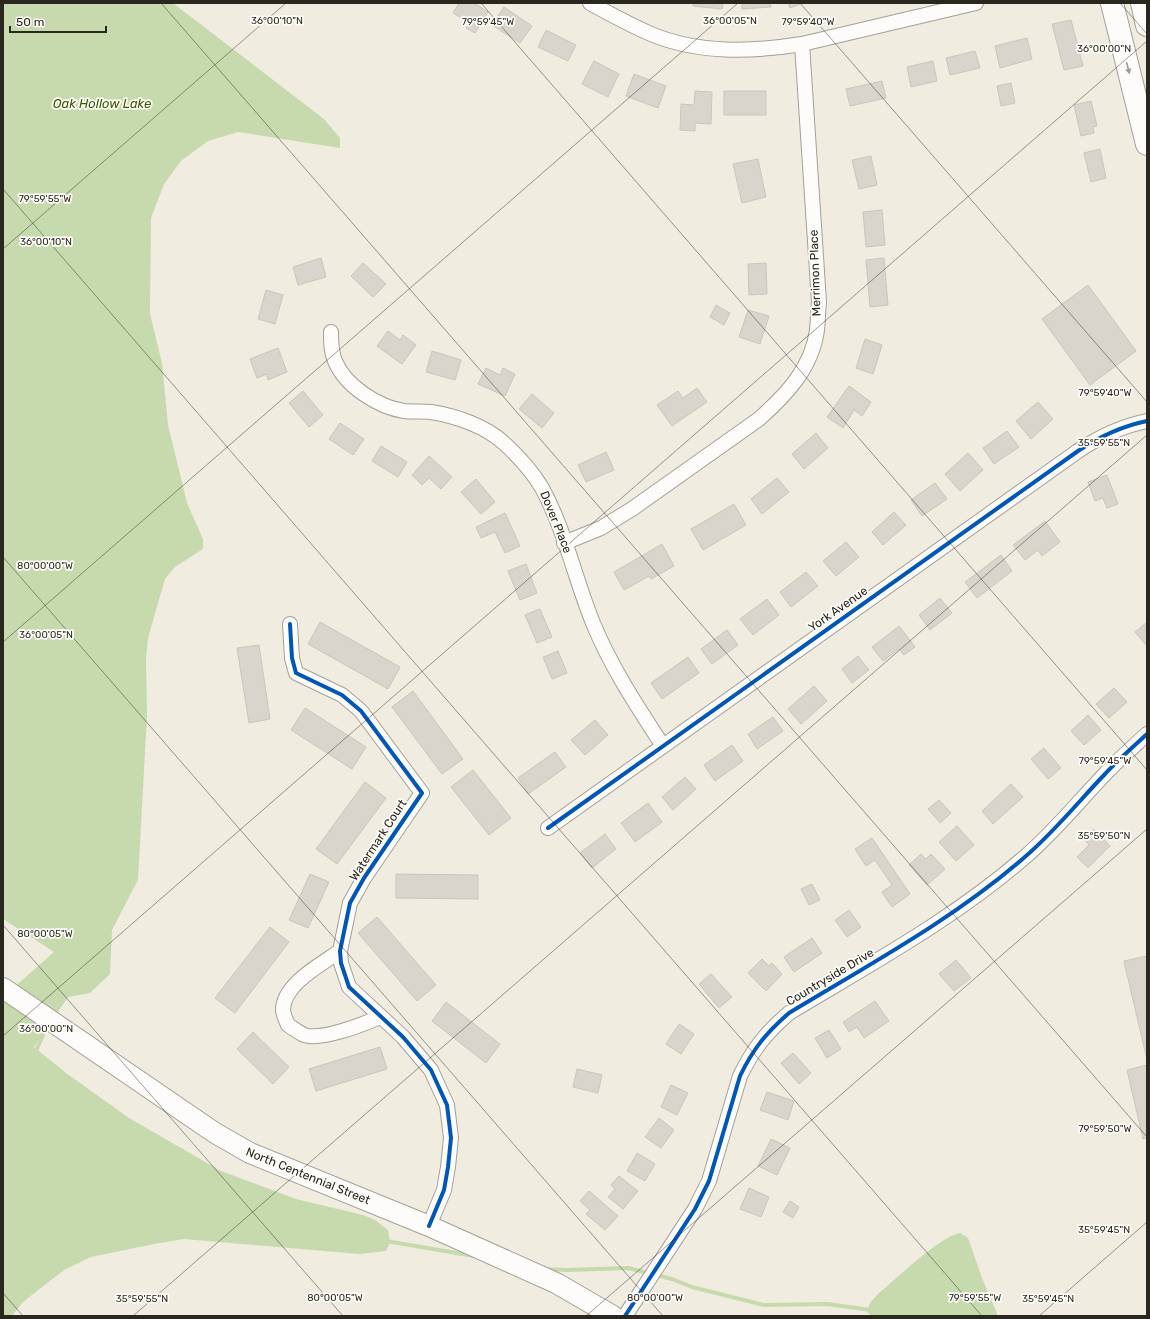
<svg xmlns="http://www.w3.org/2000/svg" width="1150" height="1319" font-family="Rubik,sans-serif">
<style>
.water{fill:#c7daae}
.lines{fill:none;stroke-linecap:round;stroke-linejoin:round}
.stream{stroke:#c7daae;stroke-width:4}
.building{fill:#dad5cc;stroke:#cac6bc}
.street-casing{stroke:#a4a097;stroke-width:16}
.secondary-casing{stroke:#a4a097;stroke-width:22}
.primary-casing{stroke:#a4a097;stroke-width:24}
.street{stroke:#fdfcfa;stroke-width:14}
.secondary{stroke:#fdfcfa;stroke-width:20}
.primary{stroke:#fdfcfa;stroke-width:22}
.cycleway-casing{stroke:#fefdf9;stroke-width:6}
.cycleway{stroke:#0057b8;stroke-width:4}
.oneway{fill:#9e9c97}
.ticks{fill:none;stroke:#29271e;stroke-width:1;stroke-opacity:0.45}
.labels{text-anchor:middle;stroke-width:3.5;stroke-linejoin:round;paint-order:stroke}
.street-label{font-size:12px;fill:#29271e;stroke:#fefdf9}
.water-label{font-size:13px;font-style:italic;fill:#395900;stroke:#fefdf9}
.ticks-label{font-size:10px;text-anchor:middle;fill:#29271e;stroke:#fefdf9;stroke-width:3.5;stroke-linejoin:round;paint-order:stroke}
</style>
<rect width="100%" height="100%" fill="#f0ece0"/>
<path class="water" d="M 3,3 L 173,3 L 324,119 L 340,138 L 340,148 L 238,132 L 208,141 L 181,161 L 164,184 L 151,218 L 150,314 L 162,363 L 168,425 L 187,503 L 203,539 L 203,549 L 175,567 L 165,579 L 148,638 L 146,659 L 147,716 L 138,880 L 112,930 L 110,974 L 90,993 L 68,997 L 34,1047 L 66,1073 L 129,1118 L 221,1171 L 296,1199 L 363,1215 L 375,1220 L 388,1230 L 390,1242 L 386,1251 L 359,1254 L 184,1239 L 154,1244 L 91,1257 L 64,1270 L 23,1302 L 12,1316 L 3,1316 L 3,997 L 54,952 L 3,919 Z
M 960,1233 L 968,1238 L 982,1278 L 998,1316 L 872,1316 L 867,1312 L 870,1303 L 878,1294 C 896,1279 939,1237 960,1233 Z"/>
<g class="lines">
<path class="stream" d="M 35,1053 L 47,1026
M 386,1241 L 474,1256
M 543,1269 L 567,1270 L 628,1268 L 672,1279 L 692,1287 L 764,1305 L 827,1304 L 871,1310"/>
</g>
<path class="building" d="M 459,3 L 474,3 L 488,12 L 475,33 L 466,28 L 470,23 L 453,13 Z
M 693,3 L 723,3 L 722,9 L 693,6 Z
M 742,3 L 770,3 L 771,7 L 742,9 Z
M 788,3 L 803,3 L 790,8 Z
M 504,7 L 532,26 L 520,43 L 492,25 Z
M 1071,20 L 1083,66 L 1064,70 L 1052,24 Z
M 546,30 L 576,45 L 568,61 L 538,47 Z
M 1027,38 L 1032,59 L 1000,68 L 995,46 Z
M 975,51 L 980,68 L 950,75 L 946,58 Z
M 594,61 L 619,74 L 608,97 L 582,84 Z
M 933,61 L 937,81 L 911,87 L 907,67 Z
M 634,74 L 666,86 L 658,108 L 626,96 Z
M 882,81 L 886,98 L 850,106 L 846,89 Z
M 1011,83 L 1015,103 L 1001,106 L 997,86 Z
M 695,91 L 712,92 L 711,124 L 695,123 L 695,131 L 680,130 L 681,104 L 694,105 Z
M 724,91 L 766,91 L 766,115 L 724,115 Z
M 1091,101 L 1097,126 L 1093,127 L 1094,133 L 1081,136 L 1074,105 Z
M 1100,149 L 1106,178 L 1091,182 L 1084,153 Z
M 871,156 L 877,185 L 859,189 L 852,160 Z
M 758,159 L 766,197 L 742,203 L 733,164 Z
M 882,210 L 885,245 L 866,247 L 863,212 Z
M 321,258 L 326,277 L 298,285 L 293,267 Z
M 884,258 L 888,305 L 870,307 L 866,260 Z
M 363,263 L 386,284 L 373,297 L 351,276 Z
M 766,263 L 767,294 L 749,295 L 748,264 Z
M 1088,285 L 1136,351 L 1090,385 L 1042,319 Z
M 266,290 L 283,295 L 275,324 L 258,319 Z
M 716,305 L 730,313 L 724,325 L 710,317 Z
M 748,310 L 769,316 L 760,344 L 739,337 Z
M 388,331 L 400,340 L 403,335 L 416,345 L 402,364 L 377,346 Z
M 865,339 L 882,345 L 873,374 L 856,368 Z
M 278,348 L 287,372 L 268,380 L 267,374 L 257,378 L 250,359 Z
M 432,351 L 461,360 L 455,380 L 426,372 Z
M 486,368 L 500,375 L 503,368 L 515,374 L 505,396 L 478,384 Z
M 849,386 L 871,402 L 862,416 L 854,410 L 843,428 L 827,417 Z
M 697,388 L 707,402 L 672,426 L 657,405 L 678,391 L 683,398 Z
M 303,391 L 323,415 L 309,427 L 289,403 Z
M 532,394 L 554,413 L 542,428 L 519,409 Z
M 1038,402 L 1053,419 L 1031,439 L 1016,421 Z
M 340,423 L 364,439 L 353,455 L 329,439 Z
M 1007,431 L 1019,447 L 994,464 L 983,448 Z
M 816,433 L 828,448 L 804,469 L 792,454 Z
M 381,446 L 407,462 L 398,477 L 372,461 Z
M 606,452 L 614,470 L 586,482 L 578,465 Z
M 968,453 L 983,470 L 960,491 L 945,474 Z
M 429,456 L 452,477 L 441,489 L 429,478 L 422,485 L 412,475 Z
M 1107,475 L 1118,504 L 1107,508 L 1103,498 L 1095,501 L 1088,482 Z
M 777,478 L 789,492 L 762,514 L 751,499 Z
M 476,479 L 495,502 L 481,514 L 461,492 Z
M 935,483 L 947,499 L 922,516 L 911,500 Z
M 734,504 L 746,525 L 703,550 L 691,529 Z
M 894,512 L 906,525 L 883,545 L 872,532 Z
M 505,513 L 520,546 L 505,553 L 495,532 L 481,538 L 476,527 Z
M 1045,521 L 1060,542 L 1042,556 L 1038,550 L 1025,560 L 1013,545 Z
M 846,542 L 859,557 L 836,576 L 823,561 Z
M 662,544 L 674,566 L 651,579 L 649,576 L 624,590 L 614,572 Z
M 1001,555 L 1012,571 L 977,598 L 965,582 Z
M 526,564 L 537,593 L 520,600 L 508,571 Z
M 806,572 L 818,586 L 791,607 L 780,592 Z
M 940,598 L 952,613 L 930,630 L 919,615 Z
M 767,599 L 779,615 L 753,635 L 740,619 Z
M 540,609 L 552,637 L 537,643 L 525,615 Z
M 320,622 L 400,667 L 388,689 L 308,644 Z
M 1147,622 L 1147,646 L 1135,632 Z
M 899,626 L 915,647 L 904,655 L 899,649 L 883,661 L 872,647 Z
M 727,630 L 738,645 L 712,664 L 701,649 Z
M 259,645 L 270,719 L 249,723 L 237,648 Z
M 558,651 L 567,673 L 552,679 L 543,657 Z
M 858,656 L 869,670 L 852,683 L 842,669 Z
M 688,657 L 699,673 L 662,699 L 651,683 Z
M 814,686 L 827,701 L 801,724 L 788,709 Z
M 1114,688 L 1127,702 L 1109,718 L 1096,704 Z
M 413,691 L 463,759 L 442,774 L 392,707 Z
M 305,708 L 366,747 L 352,769 L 291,730 Z
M 1088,715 L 1101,730 L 1084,745 L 1071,731 Z
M 773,717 L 783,731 L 757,749 L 748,734 Z
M 595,720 L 608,735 L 585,755 L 571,740 Z
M 732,745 L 743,761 L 715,781 L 704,765 Z
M 1044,748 L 1061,768 L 1048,779 L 1031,759 Z
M 555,752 L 566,767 L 528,794 L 518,778 Z
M 473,770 L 511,818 L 489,835 L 451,787 Z
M 685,777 L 696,789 L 673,810 L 662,797 Z
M 365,782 L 386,798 L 337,864 L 316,849 Z
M 1011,784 L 1023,797 L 993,824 L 982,811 Z
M 939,800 L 951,813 L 940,823 L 928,809 Z
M 648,803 L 662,822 L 635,842 L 621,823 Z
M 957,826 L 974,845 L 956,861 L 939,842 Z
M 1094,829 L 1110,846 L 1088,868 L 1077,857 L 1089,845 L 1084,839 Z
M 605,834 L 616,849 L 592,868 L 580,853 Z
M 872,838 L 910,894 L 892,907 L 882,892 L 892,885 L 875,860 L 866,866 L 855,849 Z
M 921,854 L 926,859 L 931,854 L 945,869 L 927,885 L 909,865 Z
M 310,874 L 329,882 L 308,928 L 289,920 Z
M 396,874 L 478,875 L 478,899 L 396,898 Z
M 812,884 L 820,900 L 809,905 L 801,889 Z
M 849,910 L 861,927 L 847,937 L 835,920 Z
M 377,917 L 436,985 L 417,1001 L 358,933 Z
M 270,927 L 289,942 L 235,1013 L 215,998 Z
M 812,938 L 822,953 L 794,972 L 784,957 Z
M 1147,956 L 1147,1060 L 1124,961 Z
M 762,959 L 769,966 L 772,963 L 782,974 L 766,991 L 748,973 Z
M 956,960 L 971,978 L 954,991 L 939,974 Z
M 711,974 L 732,997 L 719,1008 L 699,984 Z
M 875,1001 L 889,1021 L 864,1038 L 857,1027 L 849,1032 L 843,1022 Z
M 446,1002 L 500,1044 L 486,1063 L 432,1021 Z
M 679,1024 L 694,1034 L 681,1054 L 666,1044 Z
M 829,1030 L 841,1049 L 827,1058 L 815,1038 Z
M 253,1032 L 289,1067 L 273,1084 L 237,1049 Z
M 380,1047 L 387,1069 L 316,1091 L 309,1069 Z
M 793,1053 L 811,1073 L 799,1084 L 781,1063 Z
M 1147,1065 L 1147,1138 L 1143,1139 L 1127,1070 Z
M 577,1069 L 602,1075 L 598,1093 L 573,1087 Z
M 671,1085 L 688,1093 L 677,1115 L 661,1107 Z
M 767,1092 L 794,1101 L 788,1120 L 760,1110 Z
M 659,1118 L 674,1130 L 661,1148 L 645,1137 Z
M 771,1139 L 790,1148 L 777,1175 L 758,1166 Z
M 637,1153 L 655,1164 L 645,1181 L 627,1171 Z
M 619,1176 L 638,1191 L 623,1209 L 608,1197 L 615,1189 L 611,1185 Z
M 749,1188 L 769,1197 L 761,1217 L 740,1209 Z
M 589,1191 L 618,1216 L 605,1230 L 586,1214 L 590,1210 L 580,1201 Z
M 790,1201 L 799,1207 L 793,1218 L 783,1212 Z"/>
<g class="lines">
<g class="street-casing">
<path id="street" d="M 590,3 C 610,14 630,25 651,34 C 699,54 752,52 802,44 L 976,3
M 331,332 C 331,342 331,352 335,361 C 345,386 378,407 404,411 C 413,412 422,411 431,412 C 456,416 486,426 505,444 C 519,457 532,471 542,488 C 565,530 575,579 593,623 C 611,667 637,706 663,746
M 564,543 L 601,528 L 632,509 L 759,419 C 786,395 812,368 817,330 C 818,321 818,311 819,302 L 802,44
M 290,624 L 292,658 L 296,673 L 342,695 L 361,711 L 422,793 L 364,878 L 350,903 L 340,951 L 341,963 L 349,987 L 403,1037 L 431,1070 L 447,1105 L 451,1138 L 448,1167 L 444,1190 L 429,1226
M 548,828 L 1078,451 C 1099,437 1122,426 1147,421
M 340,951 C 322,964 283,984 283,1010 C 283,1014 286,1020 288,1025 C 293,1028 298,1032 304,1035 C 321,1041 364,1024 380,1017
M 625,1316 L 695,1209 L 709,1181 L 740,1076 C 753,1049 766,1033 789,1013 C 870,964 954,919 1026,856 C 1055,831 1079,801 1105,774 C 1118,760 1133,747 1147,734"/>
</g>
<g class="secondary-casing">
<path id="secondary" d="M 3,988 L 215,1133 L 250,1153 L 429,1226 L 556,1283 L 613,1316"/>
</g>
<g class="primary-casing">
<path id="primary" d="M 1112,3 L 1147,144
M 1142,3 L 1147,25"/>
</g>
<use href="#street" class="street"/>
<use href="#secondary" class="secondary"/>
<use href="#primary" class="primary"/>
<g class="cycleway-casing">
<path id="cycleway" d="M 290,624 L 292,658 L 296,673 L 342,695 L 361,711 L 422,793 L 364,878 L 350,903 L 340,951 L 341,963 L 349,987 L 403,1037 L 431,1070 L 447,1105 L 451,1138 L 448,1167 L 444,1190 L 429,1226
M 548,828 L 1078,451 C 1099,437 1122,426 1147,421
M 625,1316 L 695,1209 L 709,1181 L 740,1076 C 753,1049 766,1033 789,1013 C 870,964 954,919 1026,856 C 1055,831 1079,801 1105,774 C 1118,760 1133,747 1147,734"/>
</g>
<use href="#cycleway" class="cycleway"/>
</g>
<defs><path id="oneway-solid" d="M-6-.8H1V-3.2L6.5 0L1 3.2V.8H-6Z"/></defs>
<use class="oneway" href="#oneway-solid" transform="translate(1128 68) rotate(76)"/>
<path class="ticks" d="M 161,3 L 1147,1137M 481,3 L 1147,770M 800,3 L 1147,402M 1120,3 L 1147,34M 3,189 L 982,1316M 3,249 L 286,3M 3,557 L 663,1316M 3,642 L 738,3M 3,925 L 343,1316M 3,1036 L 1147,41M 3,1293 L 23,1316M 133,1316 L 1147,435M 586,1316 L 1147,829M 1039,1316 L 1147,1222"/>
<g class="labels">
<g class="street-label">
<text transform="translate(815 273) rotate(-92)" y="4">Merrimon Place</text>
<text transform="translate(556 522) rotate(68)" y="4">Dover Place</text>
<text transform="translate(838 609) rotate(-35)" y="4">York Avenue</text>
<text transform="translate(378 840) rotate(-57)" y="4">Watermark Court</text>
<text transform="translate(830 977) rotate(-31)" y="4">Countryside Drive</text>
<text transform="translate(308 1176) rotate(22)" y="4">North Centennial Street</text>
</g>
<g class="water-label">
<text x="102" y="108">Oak Hollow Lake</text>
</g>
</g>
<g class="ticks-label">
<text x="277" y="24">36°00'10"N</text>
<text x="730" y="24">36°00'05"N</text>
<text x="488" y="25">79°59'45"W</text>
<text x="808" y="25">79°59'40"W</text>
<text x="1104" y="52">36°00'00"N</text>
<text x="45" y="202">79°59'55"W</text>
<text x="46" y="245">36°00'10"N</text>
<text x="1105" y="396">79°59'40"W</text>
<text x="1104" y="446">35°59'55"N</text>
<text x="45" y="569">80°00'00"W</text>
<text x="46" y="638">36°00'05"N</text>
<text x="1105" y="764">79°59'45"W</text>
<text x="1104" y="839">35°59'50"N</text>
<text x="45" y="937">80°00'05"W</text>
<text x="46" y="1032">36°00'00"N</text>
<text x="1105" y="1132">79°59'50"W</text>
<text x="1104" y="1233">35°59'45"N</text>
<text x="335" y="1301">80°00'05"W</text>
<text x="655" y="1301">80°00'00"W</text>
<text x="975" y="1301">79°59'55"W</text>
<text x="142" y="1302">35°59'55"N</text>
<text x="1048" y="1302">35°59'45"N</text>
</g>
<rect width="1150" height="1319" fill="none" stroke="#29271e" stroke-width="8"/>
<path d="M10 26v6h96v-6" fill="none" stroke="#29271e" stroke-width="2"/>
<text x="16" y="26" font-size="12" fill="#29271e" stroke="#fefdf9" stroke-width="3" paint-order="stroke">50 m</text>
</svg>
